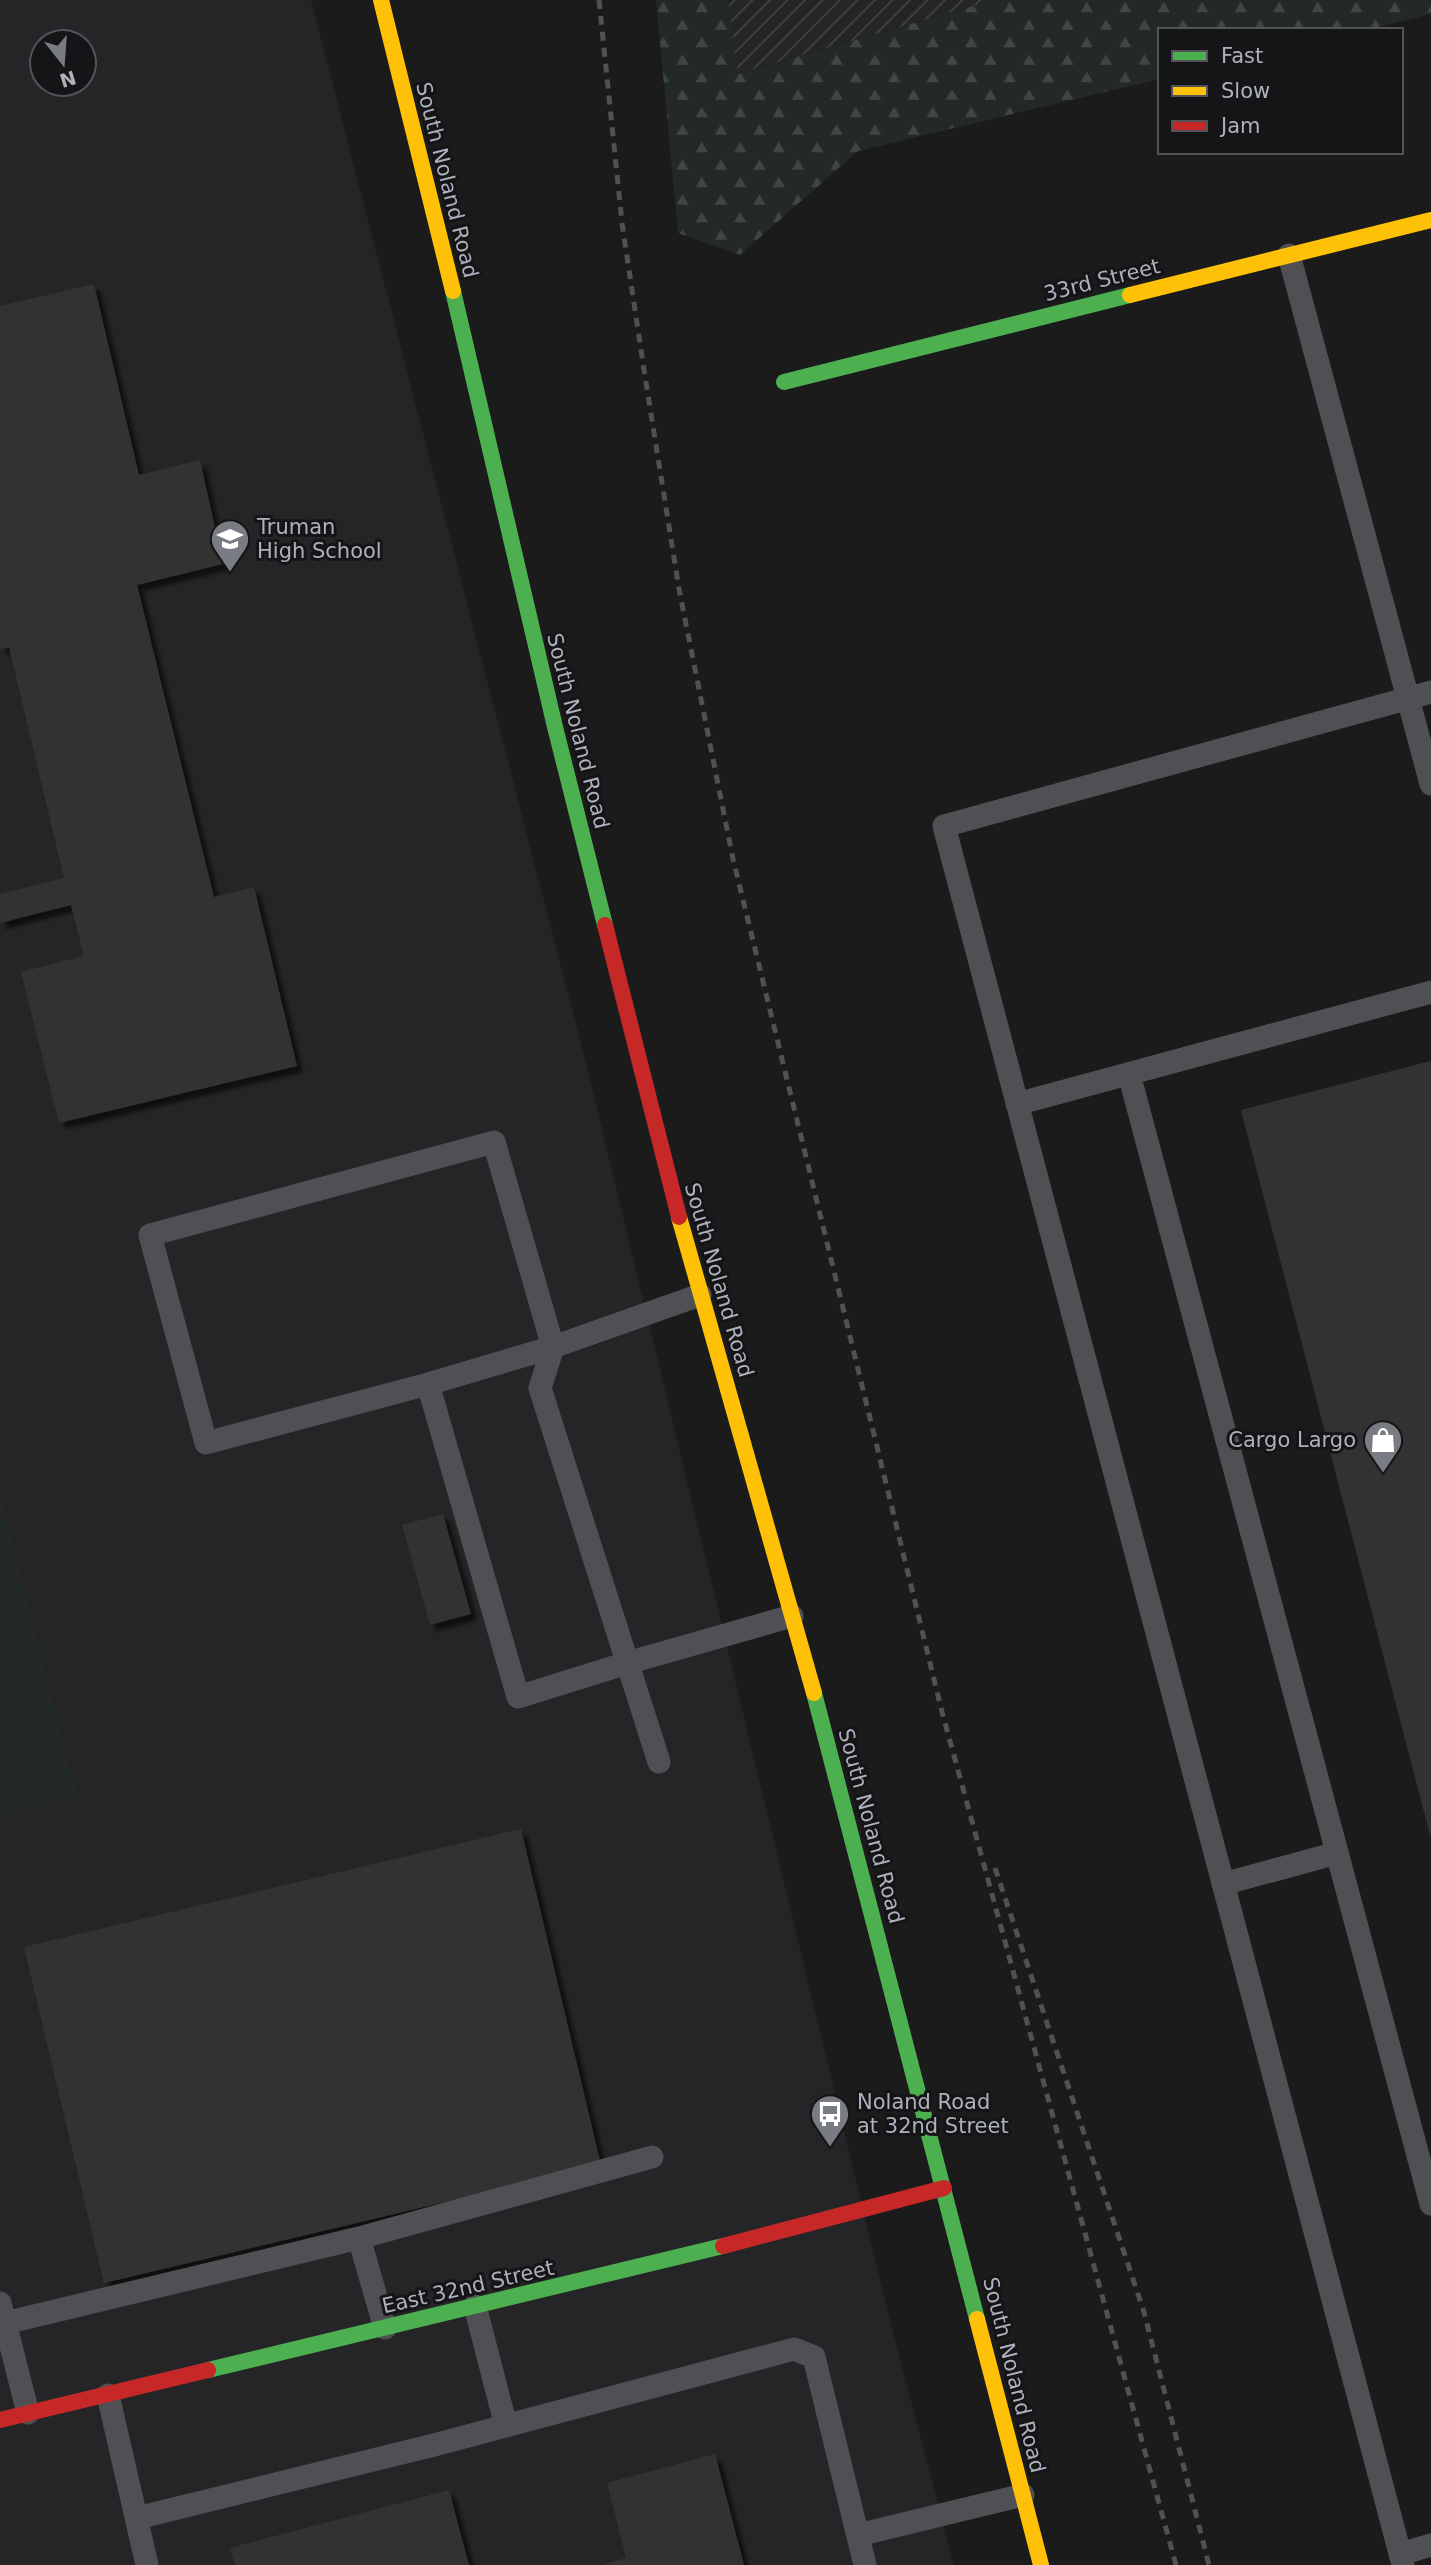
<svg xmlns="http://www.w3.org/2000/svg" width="1431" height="2565" font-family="'DejaVu Sans',sans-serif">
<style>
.built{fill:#252527;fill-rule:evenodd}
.industrial{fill:url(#industrial-furrows)}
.grass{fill:#232a25}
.forest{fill:url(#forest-firs)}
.building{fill:#333;filter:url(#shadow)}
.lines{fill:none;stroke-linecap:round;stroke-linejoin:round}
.lane{stroke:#4f5054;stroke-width:23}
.fast{stroke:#4caf50;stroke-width:16}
.slow{stroke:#ffc107;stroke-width:16}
.jam{stroke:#c62828;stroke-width:16}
.rail{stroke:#505154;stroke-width:5;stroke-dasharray:9 7;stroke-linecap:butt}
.labels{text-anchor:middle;stroke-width:6;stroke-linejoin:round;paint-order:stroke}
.street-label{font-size:21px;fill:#adb1bb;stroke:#151517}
.poi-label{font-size:21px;fill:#adb1bb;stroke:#151517;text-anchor:start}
</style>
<defs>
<pattern id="industrial-furrows" width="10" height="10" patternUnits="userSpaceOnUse" patternTransform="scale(1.75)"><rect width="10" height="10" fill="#252527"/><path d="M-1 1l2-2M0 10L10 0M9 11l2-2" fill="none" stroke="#424244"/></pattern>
<pattern id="forest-firs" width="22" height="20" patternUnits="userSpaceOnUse" patternTransform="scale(1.75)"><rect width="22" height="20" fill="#232a25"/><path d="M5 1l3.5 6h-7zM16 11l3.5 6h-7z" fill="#404643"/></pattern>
<filter id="shadow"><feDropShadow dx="6" dy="6" stdDeviation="2" flood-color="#0009"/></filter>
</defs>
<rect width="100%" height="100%" fill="#1b1b1b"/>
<path class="built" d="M 0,0 L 311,0 L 586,1063 L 888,2313 L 954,2565 L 0,2565 ZM 42,42 L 84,42 L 84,84 L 42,84 Z"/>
<path class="industrial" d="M 728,0 L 994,0 L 737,74 Z"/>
<path class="grass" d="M 0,1495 L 77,1795 L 0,1814 Z"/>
<path class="forest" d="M 656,0 L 728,0 L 738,74 L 994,0 L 1431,0 L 1431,14 L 1366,30 L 1160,30 L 1160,79 L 858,151 L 740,255 L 678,233 Z"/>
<path class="building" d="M 94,284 L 139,475 L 200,460 L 223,564 L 137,585 L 214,897 L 254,887 L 297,1066 L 59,1123 L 21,972 L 84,956 L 71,905 L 0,923 L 0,894 L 64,878 L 9,647 L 0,649 L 0,306 Z
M 1431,1061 L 1431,1835 L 1430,1835 L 1241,1110 Z
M 443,1514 L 471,1614 L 430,1625 L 402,1525 Z
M 521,1829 L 601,2165 L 104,2283 L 24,1947 Z
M 715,2454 L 744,2565 L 603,2565 L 626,2558 L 607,2483 Z
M 449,2490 L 469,2565 L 235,2565 L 230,2548 Z"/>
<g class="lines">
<path class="lane" d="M 1289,255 L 1431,784
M 1129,1074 L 1431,2204
M 1017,1104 L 1431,992
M 494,1142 L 553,1347 L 428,1384 L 206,1443 L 150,1235 Z
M 428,1384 L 518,1697 L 627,1663 L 792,1616
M 659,1762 L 540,1388 L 553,1347 L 700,1295
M 1223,1884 L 1337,1853
M 359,2238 L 652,2157
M 0,2303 L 28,2413
M 475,2306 L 506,2426
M 5,2323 L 359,2238 L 385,2328
M 108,2395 L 147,2565
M 137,2518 L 434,2445 L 794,2349 L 814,2357 L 865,2565
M 858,2535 L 1023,2495
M 1400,2554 L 1431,2545
M 1403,2565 L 944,826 L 1431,692"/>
<path class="fast" d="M 453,291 L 555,727 L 605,925
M 784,382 L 1130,295
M 814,1693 L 977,2319
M 208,2370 L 723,2246"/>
<path class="slow" d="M 381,0 L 453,291
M 1130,295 L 1431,220
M 679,1217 L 814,1693
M 977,2319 L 1041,2565"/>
<path class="jam" d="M 605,925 L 679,1217
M 723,2246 L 944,2188
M 0,2420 L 208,2370"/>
<path class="rail" d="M 599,0 L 622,223 L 644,370 L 679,589 L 733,859 L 942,1712 L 1176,2565
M 995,1868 L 1144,2312 L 1209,2565"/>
</g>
<defs>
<g id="school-pin" transform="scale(2.0125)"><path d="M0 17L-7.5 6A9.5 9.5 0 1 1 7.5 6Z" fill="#7a7c83" stroke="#151517"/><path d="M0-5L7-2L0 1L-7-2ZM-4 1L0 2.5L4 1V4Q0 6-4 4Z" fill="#fff"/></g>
<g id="shop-pin" transform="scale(2.0125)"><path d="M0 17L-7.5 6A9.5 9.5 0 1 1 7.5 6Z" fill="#7a7c83" stroke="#151517"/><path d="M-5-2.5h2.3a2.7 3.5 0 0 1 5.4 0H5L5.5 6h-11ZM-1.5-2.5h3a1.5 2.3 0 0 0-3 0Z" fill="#fff"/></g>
<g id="bus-pin" transform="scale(2.0125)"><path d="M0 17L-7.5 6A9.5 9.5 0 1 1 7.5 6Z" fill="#7a7c83" stroke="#151517"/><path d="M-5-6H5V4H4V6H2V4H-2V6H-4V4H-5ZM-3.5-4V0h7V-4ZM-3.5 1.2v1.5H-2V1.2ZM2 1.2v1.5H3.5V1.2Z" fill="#fff"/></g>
</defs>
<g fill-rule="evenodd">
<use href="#school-pin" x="230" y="539"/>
<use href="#shop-pin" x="1383" y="1440"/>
<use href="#bus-pin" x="830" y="2114"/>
</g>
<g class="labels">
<g class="street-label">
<text transform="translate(447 180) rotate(76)" y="7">South Noland Road</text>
<text transform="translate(1102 280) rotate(-14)" y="7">33rd Street</text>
<text transform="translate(578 731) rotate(76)" y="7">South Noland Road</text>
<text transform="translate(719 1280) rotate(74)" y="7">South Noland Road</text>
<text transform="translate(871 1826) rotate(75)" y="7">South Noland Road</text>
<text transform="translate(468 2287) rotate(-13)" y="7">East 32nd Street</text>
<text transform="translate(1014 2375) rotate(76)" y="7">South Noland Road</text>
</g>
<g class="poi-label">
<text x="257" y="534">Truman<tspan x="257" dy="24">High School</tspan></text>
<text x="1356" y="1447" text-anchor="end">Cargo Largo</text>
<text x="857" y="2109">Noland Road<tspan x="857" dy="24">at 32nd Street</tspan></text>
</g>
</g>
<rect x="1158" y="28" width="245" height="126" fill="#151517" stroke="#525359" stroke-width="2"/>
<rect x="1172" y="51" width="35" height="10" fill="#4caf50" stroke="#525359" stroke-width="2"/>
<text x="1221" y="63" font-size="21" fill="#adb1bb">Fast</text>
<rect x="1172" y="86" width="35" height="10" fill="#ffc107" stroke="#525359" stroke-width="2"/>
<text x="1221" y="98" font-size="21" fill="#adb1bb">Slow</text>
<rect x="1172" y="121" width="35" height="10" fill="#c62828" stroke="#525359" stroke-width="2"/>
<text x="1221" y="133" font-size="21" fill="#adb1bb">Jam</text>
<g transform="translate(63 63) rotate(163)"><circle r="33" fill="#151517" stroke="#525359" stroke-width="2"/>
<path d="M0-5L12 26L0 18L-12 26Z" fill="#7a7c83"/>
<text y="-10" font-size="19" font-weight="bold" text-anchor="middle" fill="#adb1bb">N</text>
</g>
</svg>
